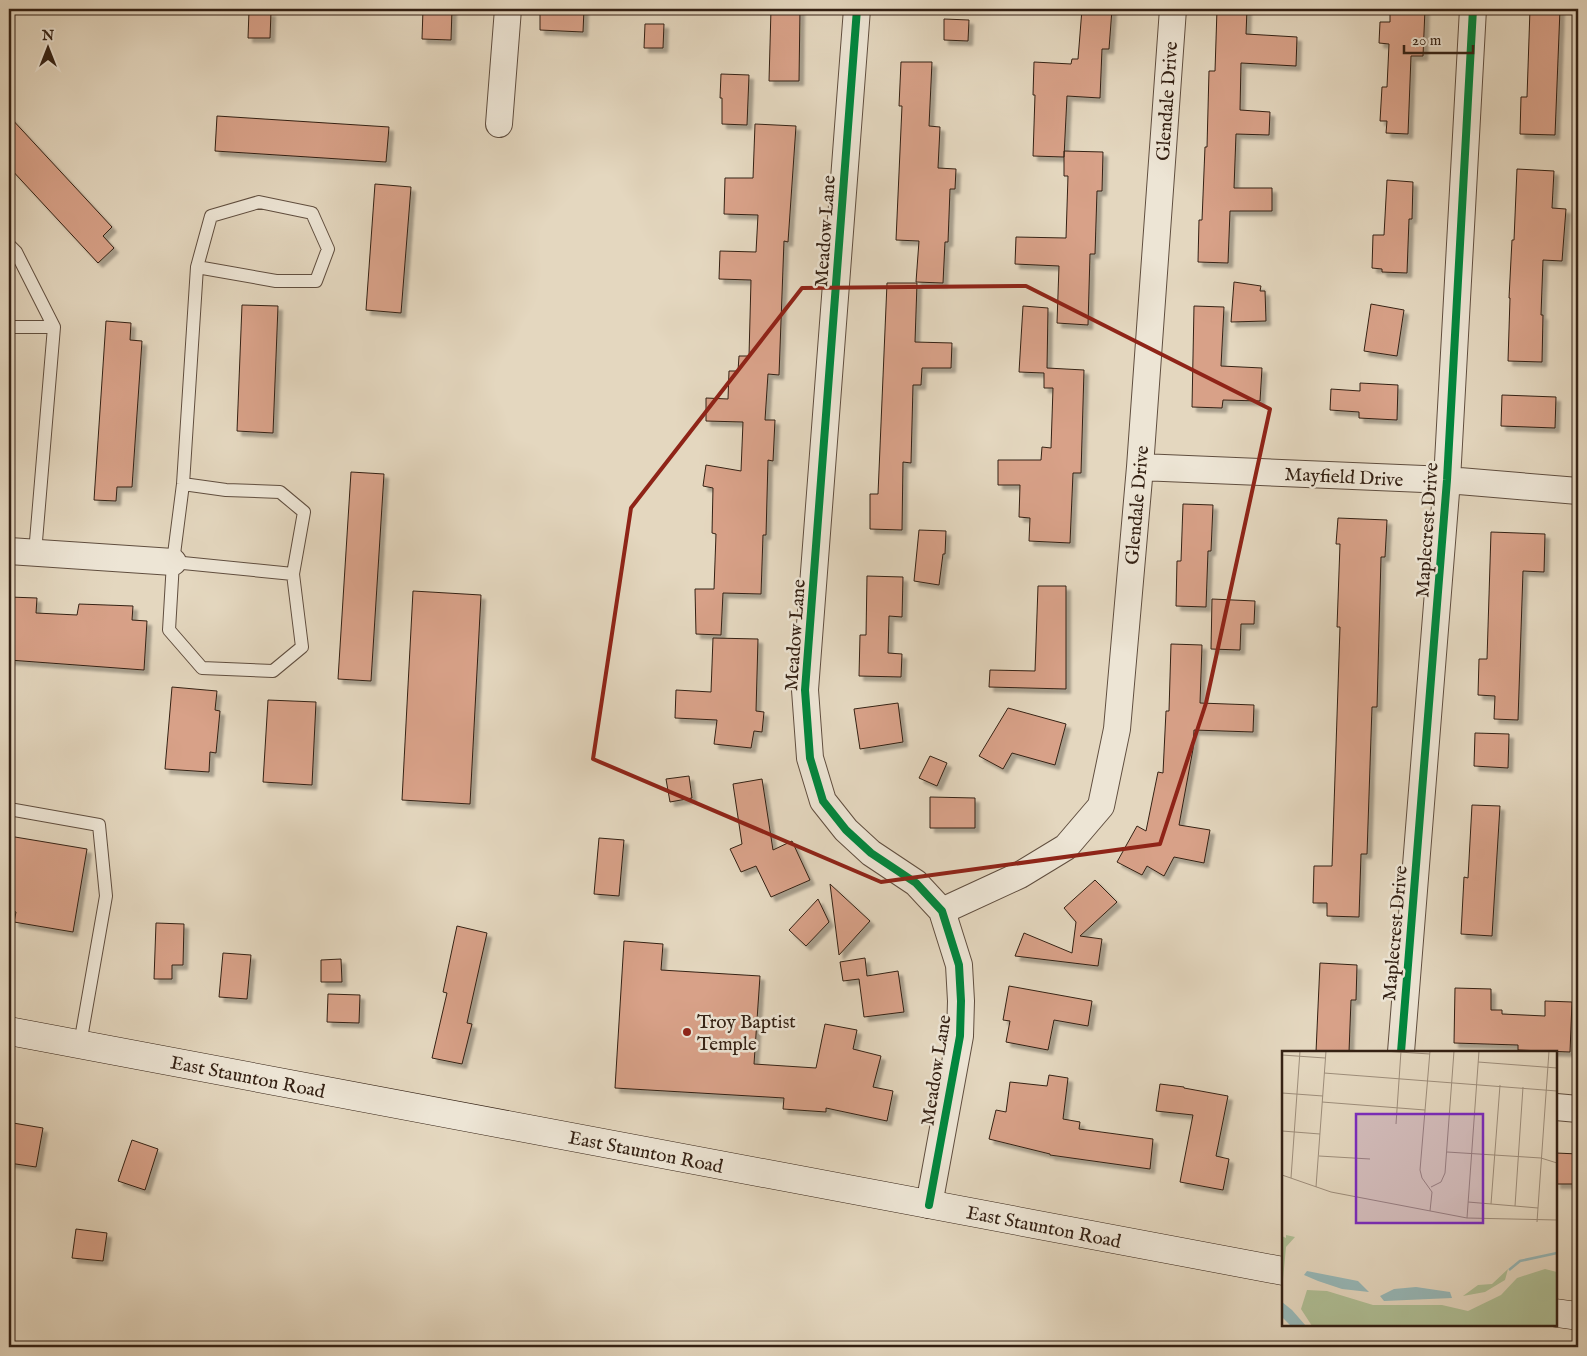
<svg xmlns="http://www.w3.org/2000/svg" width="1587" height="1356" font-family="'IM FELL English',serif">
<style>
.building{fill:#d8a188;stroke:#342114;filter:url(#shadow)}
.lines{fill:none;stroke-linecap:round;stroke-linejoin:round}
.lane-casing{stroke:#604e3f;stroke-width:14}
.street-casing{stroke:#604e3f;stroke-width:28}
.secondary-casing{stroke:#342114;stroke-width:29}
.lane{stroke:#ede5d5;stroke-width:12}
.street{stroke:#ede5d5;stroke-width:26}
.secondary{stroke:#ede5d5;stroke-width:28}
.cycleway-casing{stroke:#ede5d5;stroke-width:11}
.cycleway{stroke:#00873e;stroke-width:8}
.marked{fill:none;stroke:#8f2418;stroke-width:4;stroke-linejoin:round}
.poi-dot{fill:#8f2418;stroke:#ede5d5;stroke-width:2}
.labels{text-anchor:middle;stroke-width:5;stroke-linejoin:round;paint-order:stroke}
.street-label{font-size:19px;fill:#342114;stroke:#ede5d5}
.poi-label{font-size:19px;fill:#342114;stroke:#ede5d5;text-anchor:start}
.inset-river{fill:none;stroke:#97b8b8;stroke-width:2.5}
.inset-road{fill:none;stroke:#9e8e7b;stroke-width:1}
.view{fill:#7b2cbf;fill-opacity:0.15;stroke:#7b2cbf;stroke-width:2.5}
.inset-edge{fill:none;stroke:#342114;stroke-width:2.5}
</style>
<defs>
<filter id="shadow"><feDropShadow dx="4.5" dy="4.5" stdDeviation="1" flood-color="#0004"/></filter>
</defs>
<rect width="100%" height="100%" fill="#e4d7bf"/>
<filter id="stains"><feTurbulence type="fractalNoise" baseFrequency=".004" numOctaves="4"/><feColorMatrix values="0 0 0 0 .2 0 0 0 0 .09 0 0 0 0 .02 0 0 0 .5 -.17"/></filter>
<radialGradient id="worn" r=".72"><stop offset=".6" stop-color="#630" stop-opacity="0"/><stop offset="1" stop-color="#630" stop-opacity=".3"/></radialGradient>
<path class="building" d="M 423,9 L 452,9 L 451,40 L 422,39 Z
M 540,9 L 584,9 L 583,32 L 540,30 Z
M 771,9 L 800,9 L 799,81 L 769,81 Z
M 1082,9 L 1112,9 L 1109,49 L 1102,49 L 1100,98 L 1067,96 L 1064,157 L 1033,156 L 1035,95 L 1033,95 L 1034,62 L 1071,64 L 1072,59 L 1078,59 Z
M 1217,9 L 1247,9 L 1246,34 L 1297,37 L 1296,66 L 1241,63 L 1240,110 L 1270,112 L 1269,135 L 1236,134 L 1234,188 L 1272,188 L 1272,211 L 1230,211 L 1228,263 L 1198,262 L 1199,220 L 1202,220 L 1205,147 L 1207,147 L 1209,71 L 1215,71 Z
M 1390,9 L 1425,9 L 1423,56 L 1411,56 L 1408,134 L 1386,133 L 1387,121 L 1380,121 L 1382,87 L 1387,87 L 1389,44 L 1379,43 L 1380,22 L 1390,22 Z
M 1530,9 L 1560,9 L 1555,135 L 1520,134 L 1521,97 L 1527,97 Z
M 249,11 L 271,12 L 270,38 L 248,38 Z
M 944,19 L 969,20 L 968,41 L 944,40 Z
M 645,24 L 664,24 L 663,48 L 644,48 Z
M 901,62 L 932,62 L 929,126 L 940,127 L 938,168 L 956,169 L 955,189 L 950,189 L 948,242 L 945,242 L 943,283 L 916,282 L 919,241 L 896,240 L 902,106 L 899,106 Z
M 721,74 L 749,75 L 747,125 L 722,124 L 722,98 L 720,98 Z
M 9,116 L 112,227 L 103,236 L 114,248 L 98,263 L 9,167 Z
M 217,116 L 389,127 L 386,162 L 215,151 Z
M 755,124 L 796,126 L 788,242 L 784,241 L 779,375 L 768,374 L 765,420 L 775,420 L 773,461 L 768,460 L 766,535 L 763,535 L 761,594 L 723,593 L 721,635 L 696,634 L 695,589 L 714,589 L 716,534 L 712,533 L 713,488 L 703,486 L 706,465 L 741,471 L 743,422 L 706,421 L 706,398 L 728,399 L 729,371 L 738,371 L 739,356 L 749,356 L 751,280 L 719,279 L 720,251 L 756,252 L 758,215 L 724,214 L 725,178 L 753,178 Z
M 1064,151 L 1103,152 L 1102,191 L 1097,191 L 1095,254 L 1090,254 L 1088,325 L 1057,323 L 1059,266 L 1015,264 L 1016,237 L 1066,238 L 1068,176 L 1064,176 Z
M 1517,169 L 1554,171 L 1552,208 L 1566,209 L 1562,261 L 1543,260 L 1541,315 L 1543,315 L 1542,362 L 1508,361 L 1510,298 L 1509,298 L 1512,240 L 1514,240 Z
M 1387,180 L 1413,182 L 1412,219 L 1409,219 L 1407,273 L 1382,272 L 1382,269 L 1372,268 L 1373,235 L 1384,235 Z
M 375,184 L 411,187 L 401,313 L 366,310 Z
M 1234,282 L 1261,286 L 1260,291 L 1265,291 L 1266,321 L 1231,322 Z
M 887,283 L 917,283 L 915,342 L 952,343 L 951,368 L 922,368 L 921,385 L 913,385 L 911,463 L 903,462 L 902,530 L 870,529 L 870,494 L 878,494 Z
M 1371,304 L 1404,310 L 1397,356 L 1364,351 Z
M 242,305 L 278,306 L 273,433 L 237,431 Z
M 1023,306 L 1048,308 L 1047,368 L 1084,370 L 1081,473 L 1073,473 L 1070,543 L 1029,541 L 1030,518 L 1019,517 L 1020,485 L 998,485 L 998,460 L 1041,460 L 1042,447 L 1051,448 L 1053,388 L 1044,388 L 1044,373 L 1019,372 Z
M 1194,306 L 1224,307 L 1221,366 L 1262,368 L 1260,401 L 1223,400 L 1222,408 L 1192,407 Z
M 106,321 L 131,323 L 130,340 L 142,341 L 132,487 L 117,487 L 116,501 L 94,500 Z
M 1360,383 L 1398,385 L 1397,420 L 1359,418 L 1359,412 L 1330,410 L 1331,389 L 1360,391 Z
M 1502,395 L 1556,397 L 1555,428 L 1501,426 Z
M 351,472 L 384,474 L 371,681 L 338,679 Z
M 1183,504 L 1213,505 L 1211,551 L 1208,551 L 1206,607 L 1176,606 L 1177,561 L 1181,561 Z
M 1338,518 L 1387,520 L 1385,557 L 1381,557 L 1377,707 L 1372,707 L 1367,854 L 1361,854 L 1359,917 L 1327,916 L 1327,903 L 1313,903 L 1314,866 L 1332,866 L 1340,627 L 1337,627 L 1340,544 L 1336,544 Z
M 919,530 L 946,531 L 945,554 L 943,554 L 939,585 L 914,581 Z
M 1491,532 L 1545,534 L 1544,572 L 1523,571 L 1518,720 L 1494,719 L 1495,696 L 1478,695 L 1479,659 L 1487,659 Z
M 867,576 L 903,577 L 902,617 L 889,616 L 888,653 L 902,654 L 901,677 L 859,676 L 860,635 L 866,635 Z
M 1038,586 L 1066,586 L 1066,689 L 989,687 L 990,670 L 1035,671 Z
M 413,591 L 481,595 L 470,804 L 402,800 Z
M 9,597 L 37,598 L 36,613 L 77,615 L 79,604 L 133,606 L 132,620 L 147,621 L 144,670 L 9,660 Z
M 1212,599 L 1255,601 L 1254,624 L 1241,624 L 1240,650 L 1211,649 Z
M 713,638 L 758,639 L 756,711 L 764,712 L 762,732 L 754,731 L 751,748 L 714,744 L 717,720 L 675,718 L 676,690 L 711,692 Z
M 1171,644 L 1202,645 L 1200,703 L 1254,705 L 1253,732 L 1194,730 L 1193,749 L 1179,825 L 1210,830 L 1204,863 L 1174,857 L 1164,876 L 1147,866 L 1142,875 L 1117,862 L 1137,826 L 1146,831 L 1158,772 L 1163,773 L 1166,711 L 1169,711 Z
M 172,687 L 217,691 L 215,710 L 220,711 L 216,753 L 210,752 L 209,772 L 165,769 Z
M 268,700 L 316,702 L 312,785 L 263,782 Z
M 898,703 L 903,742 L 860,749 L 854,709 Z
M 1008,708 L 1066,724 L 1055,765 L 1012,753 L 1003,769 L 979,756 Z
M 1475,733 L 1509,734 L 1508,768 L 1474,766 Z
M 930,756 L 947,763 L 937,786 L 919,778 Z
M 689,776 L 692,798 L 670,802 L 666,779 Z
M 762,779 L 773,850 L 792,841 L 810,880 L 771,897 L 756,866 L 741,872 L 730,849 L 742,844 L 733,784 Z
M 930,797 L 975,798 L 975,828 L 930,828 Z
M 1472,805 L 1500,806 L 1492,936 L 1461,934 L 1464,877 L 1468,878 Z
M 9,836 L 87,849 L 73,932 L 14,922 L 16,912 L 9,910 Z
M 599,838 L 624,840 L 619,896 L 594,894 Z
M 1095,880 L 1117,902 L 1080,936 L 1102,939 L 1098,966 L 1015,956 L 1024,933 L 1072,953 L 1076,922 L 1064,908 Z
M 830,884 L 870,921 L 839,955 Z
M 818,899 L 829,922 L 806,946 L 789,930 Z
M 156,923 L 184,924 L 183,965 L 172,965 L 172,979 L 154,979 Z
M 457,926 L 487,933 L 467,1023 L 472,1024 L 462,1064 L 432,1058 L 447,993 L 443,992 Z
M 624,941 L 663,944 L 661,970 L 760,976 L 754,1064 L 816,1068 L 825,1024 L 857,1030 L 853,1049 L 881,1056 L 873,1087 L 893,1091 L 887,1121 L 826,1108 L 826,1112 L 783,1109 L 784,1098 L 615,1088 Z
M 223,953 L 251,955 L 247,999 L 219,997 Z
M 865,958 L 867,976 L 898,971 L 904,1012 L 864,1017 L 859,979 L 843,981 L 840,962 Z
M 341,959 L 342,982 L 321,982 L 321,960 Z
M 1320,963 L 1357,965 L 1356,1000 L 1351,1000 L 1349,1052 L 1316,1052 Z
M 1009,986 L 1092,1001 L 1088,1026 L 1054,1020 L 1048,1050 L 1006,1042 L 1010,1021 L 1003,1020 Z
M 1455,988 L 1491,989 L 1491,1010 L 1502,1010 L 1502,1014 L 1545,1016 L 1545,1001 L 1572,1002 L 1570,1052 L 1518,1050 L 1518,1045 L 1454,1043 Z
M 328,994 L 360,995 L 359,1023 L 327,1022 Z
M 1049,1075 L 1068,1078 L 1063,1119 L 1080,1122 L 1079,1129 L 1153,1139 L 1150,1169 L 1050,1155 L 1050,1154 L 989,1139 L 996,1110 L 1006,1112 L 1010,1082 L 1047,1086 Z
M 1160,1084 L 1184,1087 L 1184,1088 L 1228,1096 L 1216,1156 L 1229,1159 L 1223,1190 L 1180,1182 L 1193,1115 L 1156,1111 Z
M 13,1123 L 43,1128 L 36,1167 L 9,1163 L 9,1128 L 12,1128 Z
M 132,1140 L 158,1149 L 145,1190 L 118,1181 Z
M 1556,1153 L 1578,1154 L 1578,1184 L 1556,1184 Z
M 76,1229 L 107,1233 L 103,1261 L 72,1258 Z"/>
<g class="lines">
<g class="lane-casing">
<path id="lane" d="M 259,202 L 312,213 L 328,249 L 316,281 L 276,281 L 197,267 L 211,216 Z
M 9,245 L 16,252 L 54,327 L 9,327
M 183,484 L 226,490 L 280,492 L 304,512 L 293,574 L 302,647 L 273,671 L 202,668 L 169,630 L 173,562 L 183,484 L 197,267
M 35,553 L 54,327
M 173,562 L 293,574
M 9,809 L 99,825 L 106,896 L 80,1044"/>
</g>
<g class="street-casing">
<path id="street" d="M 857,9 L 805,690 L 810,758 L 823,801 L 846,830 L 871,853 L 916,883 L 942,911 L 959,965 L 961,1001 L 960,1036 L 929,1205
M 499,124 L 508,9
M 1140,467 L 1447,480 L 1578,491
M 9,551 L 173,562
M 942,911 L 1020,875 L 1066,847 L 1101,806 L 1117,729 L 1140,467 L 1173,9
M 1401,1052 L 1447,480 L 1473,9
M 1556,1107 L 1578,1109"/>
</g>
<g class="secondary-casing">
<path id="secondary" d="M 9,1031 L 1283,1271
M 1556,1313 L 1578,1316"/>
</g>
<use href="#lane" class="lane"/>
<use href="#street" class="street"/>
<use href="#secondary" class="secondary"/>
<g class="cycleway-casing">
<path id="cycleway" d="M 857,9 L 805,690 L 810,758 L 823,801 L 846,830 L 871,853 L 916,883 L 942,911 L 959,965 L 961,1001 L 960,1036 L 929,1205
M 1401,1052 L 1447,480 L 1473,9"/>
</g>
<use href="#cycleway" class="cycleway"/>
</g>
<path class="marked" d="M 1026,286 L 1270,409 L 1206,703 L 1160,844 L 881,882 L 593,759 L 631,508 L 802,288 Z"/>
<circle class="poi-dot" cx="687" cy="1032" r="5"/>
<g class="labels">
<g class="street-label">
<text transform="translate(1166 101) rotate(-86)" y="7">Glendale Drive</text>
<text transform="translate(824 231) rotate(-86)" y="7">Meadow Lane</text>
<text transform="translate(1344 476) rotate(3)" y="7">Mayfield Drive</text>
<text transform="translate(1136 505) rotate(-85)" y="7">Glendale Drive</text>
<text transform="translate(1426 530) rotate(-86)" y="7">Maplecrest Drive</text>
<text transform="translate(794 635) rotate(-86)" y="7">Meadow Lane</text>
<text transform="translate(1394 933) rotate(-85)" y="7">Maplecrest Drive</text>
<text transform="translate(935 1070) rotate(-81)" y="7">Meadow Lane</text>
<text transform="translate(248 1076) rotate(11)" y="7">East Staunton Road</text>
<text transform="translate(646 1151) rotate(11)" y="7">East Staunton Road</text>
<text transform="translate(1044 1226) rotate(11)" y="7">East Staunton Road</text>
</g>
<g class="poi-label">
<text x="697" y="1028">Troy Baptist<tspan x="697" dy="22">Temple</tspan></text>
</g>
</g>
<g transform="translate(1282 1051)">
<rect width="275" height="275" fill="#e4d7bf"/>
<path d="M 4,184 L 13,186 L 4,196 L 0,239 L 0,185 L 4,187 ZM 226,218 L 223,229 L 203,241 L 181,245 L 196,234 L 210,233 ZM 263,218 L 275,221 L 275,275 L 30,275 L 19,258 L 25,239 L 45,240 L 91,254 L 160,254 L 186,260 L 219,244 L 235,227 Z" fill="#afbf96"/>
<path d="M 25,220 L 76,230 L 87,241 L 60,238 L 36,230 L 22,224 ZM 134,236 L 168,241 L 170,247 L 102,250 L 98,245 L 112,238 ZM 0,251 L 10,259 L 24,275 L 9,275 L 0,266 Z" fill="#97b8b8"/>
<path class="inset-river" d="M 227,219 L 238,210 L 275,202"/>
<path class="inset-road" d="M 101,0 L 148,3M 148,0 L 138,119 L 140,127 L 150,141 L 148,160M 0,4 L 43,7M 196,11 L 275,17M 42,22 L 275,40M 0,42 L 41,45M 40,51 L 143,59M 114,73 L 119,0M 0,80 L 38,83M 165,101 L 259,107 L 275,112M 37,105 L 88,108M 0,124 L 49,141 L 185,167 L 275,169M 9,127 L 18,0M 34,136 L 44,0M 149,136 L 159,131 L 163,122 L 172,0M 186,151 L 256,157M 209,153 L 218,34M 233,155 L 241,36M 185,167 L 197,0M 255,171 L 267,0"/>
<path class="view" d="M 74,63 L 201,63 L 201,172 L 74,172 Z"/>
<rect width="275" height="275" class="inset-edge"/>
</g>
<rect width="1587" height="1356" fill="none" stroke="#e4d7bf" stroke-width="30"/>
<rect x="10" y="10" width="1567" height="1336" fill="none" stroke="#342114" stroke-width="2.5"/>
<rect x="15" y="15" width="1557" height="1326" fill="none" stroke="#342114"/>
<g transform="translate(48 48)" stroke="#ede5d5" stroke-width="4" paint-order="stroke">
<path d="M0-4L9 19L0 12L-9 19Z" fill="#342114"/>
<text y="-8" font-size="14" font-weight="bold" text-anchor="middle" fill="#342114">N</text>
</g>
<path d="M1404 45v8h69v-8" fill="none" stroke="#342114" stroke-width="2.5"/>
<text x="1412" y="45" font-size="15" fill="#342114" stroke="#ede5d5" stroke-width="4" paint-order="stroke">20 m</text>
<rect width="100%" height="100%" filter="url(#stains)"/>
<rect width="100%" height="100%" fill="url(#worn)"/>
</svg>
